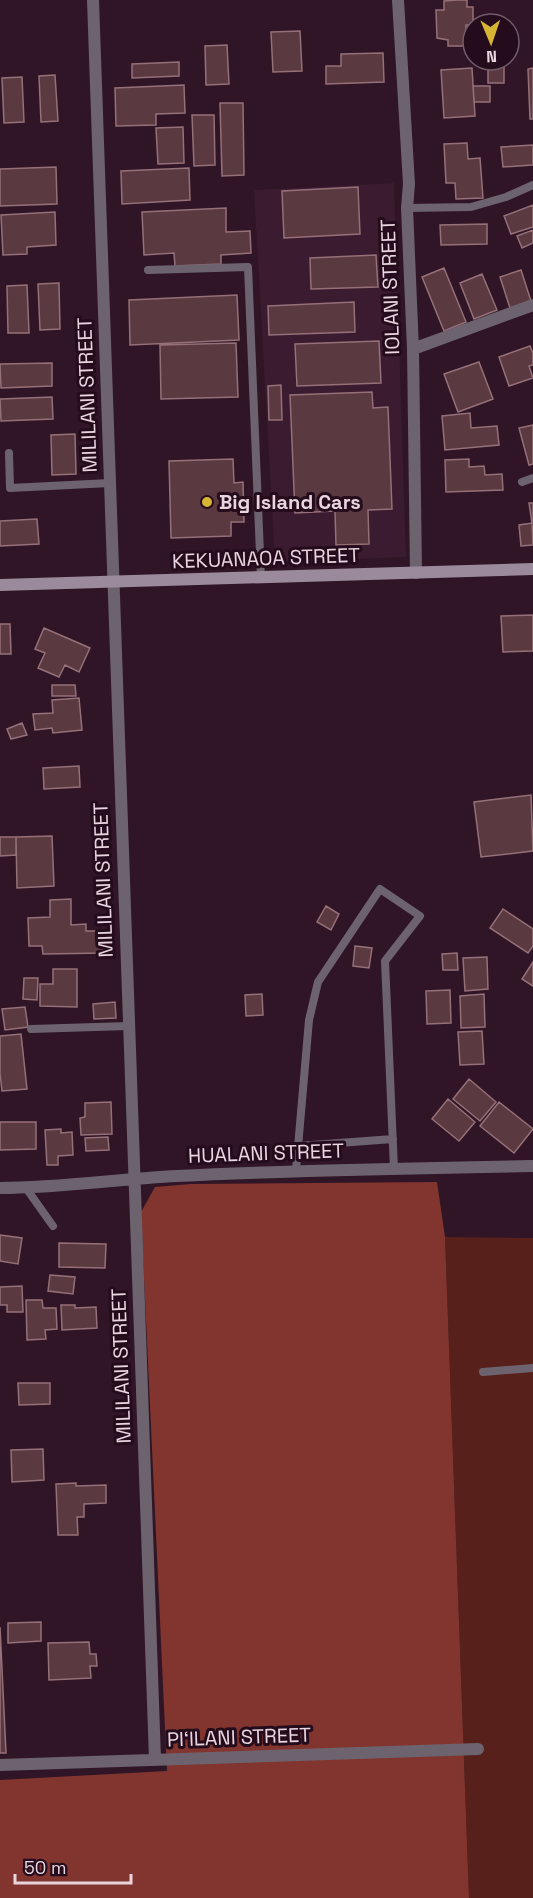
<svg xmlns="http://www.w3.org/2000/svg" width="533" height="1898" font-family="'Space Grotesk',sans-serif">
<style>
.built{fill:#3b1b2f}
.green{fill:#58201b}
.forest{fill:#82352e}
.building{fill:#5a3940;stroke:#967078;stroke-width:1.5}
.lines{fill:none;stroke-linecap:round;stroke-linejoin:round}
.lane{stroke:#6d636f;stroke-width:8}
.street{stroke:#6d636f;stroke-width:12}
.secondary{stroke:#9a8a9c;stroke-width:12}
.poi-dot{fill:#d7b434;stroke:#250c1c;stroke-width:2}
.labels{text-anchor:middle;stroke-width:6;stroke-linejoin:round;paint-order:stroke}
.street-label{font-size:20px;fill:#e8d5df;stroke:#250c1c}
.poi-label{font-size:20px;font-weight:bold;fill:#e8d5df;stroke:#250c1c;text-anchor:start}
</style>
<rect width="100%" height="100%" fill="#2f1525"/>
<path class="built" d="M 394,183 L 406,557 L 275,562 L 254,190 Z"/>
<path class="green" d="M 445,1237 L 533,1238 L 533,1898 L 469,1898 Z"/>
<path class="forest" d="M 437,1182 L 445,1237 L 469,1898 L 0,1898 L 0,1780 L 167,1771 L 141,1212 L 155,1187 L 191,1184 Z"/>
<path class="building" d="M 457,0 L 467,0 L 467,7 L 473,7 L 473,25 L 466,25 L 466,46 L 448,46 L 448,40 L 437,38 L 436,10 L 444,10 L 444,1 Z
M 300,31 L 302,71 L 273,72 L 271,32 Z
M 227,45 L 229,84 L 206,85 L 205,46 Z
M 383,53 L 384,82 L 326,84 L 326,66 L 341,66 L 341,54 Z
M 179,62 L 179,76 L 132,78 L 132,64 Z
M 488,67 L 504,67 L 504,83 L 488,83 Z
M 472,68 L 475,116 L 444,118 L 441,70 Z
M 533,68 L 533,119 L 530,119 L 528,69 Z
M 55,75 L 58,121 L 41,122 L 39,76 Z
M 22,77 L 24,122 L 4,123 L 2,78 Z
M 184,85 L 185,113 L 156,114 L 156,125 L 116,126 L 115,88 Z
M 473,86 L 490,86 L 490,102 L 474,102 Z
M 220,103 L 243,103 L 244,175 L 222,176 Z
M 192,115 L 214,115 L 215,165 L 194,166 Z
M 183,127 L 184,163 L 158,164 L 156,128 Z
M 467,143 L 468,159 L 480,158 L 483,198 L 456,199 L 455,183 L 446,183 L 444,144 Z
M 533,145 L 533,165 L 503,167 L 501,147 Z
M 56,167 L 57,204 L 0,206 L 0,169 Z
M 189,168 L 190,200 L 122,204 L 121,171 Z
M 358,187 L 360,234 L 284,238 L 282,191 Z
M 533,205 L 533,227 L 511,234 L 504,216 Z
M 226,208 L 226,232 L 250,231 L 251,253 L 221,255 L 221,264 L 175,266 L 174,253 L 144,255 L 142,212 Z
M 55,212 L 56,245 L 27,247 L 27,254 L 3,255 L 1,215 Z
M 487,224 L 487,244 L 441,245 L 440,225 Z
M 533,230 L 533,243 L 522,248 L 517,236 Z
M 376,255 L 378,287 L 311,289 L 310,258 Z
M 444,268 L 466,322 L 444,331 L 422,277 Z
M 521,270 L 531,301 L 510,308 L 500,277 Z
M 482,274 L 497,310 L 474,319 L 460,283 Z
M 59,283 L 60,329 L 40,330 L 38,284 Z
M 27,285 L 29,333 L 8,333 L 7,286 Z
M 237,295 L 239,340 L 130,345 L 129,300 Z
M 354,302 L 355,332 L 269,335 L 268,306 Z
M 379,341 L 381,383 L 297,386 L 295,344 Z
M 236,343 L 238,397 L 161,399 L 160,345 Z
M 530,346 L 533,353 L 533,365 L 529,366 L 533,378 L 509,386 L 499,357 Z
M 479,362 L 493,399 L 458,412 L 444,374 Z
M 52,363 L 52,386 L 1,388 L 0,364 Z
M 281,385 L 282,420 L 269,420 L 268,386 Z
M 372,392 L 373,408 L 388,407 L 392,509 L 368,510 L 369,544 L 336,545 L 335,511 L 295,513 L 290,395 Z
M 52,397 L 53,419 L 1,421 L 0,399 Z
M 470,413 L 471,428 L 497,426 L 499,445 L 445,450 L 442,416 Z
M 533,425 L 533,464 L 529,465 L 519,428 Z
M 75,434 L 76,474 L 52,475 L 51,435 Z
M 233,459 L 234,483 L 243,482 L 244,522 L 231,522 L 231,536 L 171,538 L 169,461 Z
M 469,459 L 469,467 L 484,466 L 485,475 L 502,474 L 503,490 L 446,492 L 445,460 Z
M 529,503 L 533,503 L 533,523 L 532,523 Z
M 37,519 L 39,544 L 0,546 L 0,521 Z
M 532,523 L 533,545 L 521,546 L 519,525 Z
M 533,615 L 533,651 L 503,652 L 501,616 Z
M 0,624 L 10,624 L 11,654 L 0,654 Z
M 44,628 L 90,648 L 79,672 L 65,665 L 59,677 L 38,668 L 45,653 L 35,649 Z
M 52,685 L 75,685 L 76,696 L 52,696 Z
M 79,698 L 82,730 L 53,733 L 52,728 L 35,730 L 33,714 L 53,713 L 52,700 Z
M 22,723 L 27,735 L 11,739 L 7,729 Z
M 79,766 L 80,787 L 44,789 L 43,768 Z
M 531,795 L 533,851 L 481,857 L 474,802 Z
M 52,836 L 54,886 L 17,888 L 16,837 Z
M 0,837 L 16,837 L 16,855 L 0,856 Z
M 71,899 L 71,925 L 86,924 L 86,931 L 104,931 L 105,953 L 43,954 L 42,946 L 29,946 L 28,918 L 50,917 L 50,900 Z
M 326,906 L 339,914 L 331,930 L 317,922 Z
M 503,909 L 533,929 L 533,946 L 528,953 L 490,928 Z
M 355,946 L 372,948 L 369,968 L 353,966 Z
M 457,953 L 458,970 L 443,970 L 442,954 Z
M 487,957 L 488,989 L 465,991 L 463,958 Z
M 533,962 L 533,986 L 522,979 Z
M 53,969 L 77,969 L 77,1007 L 40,1006 L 40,984 L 53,984 Z
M 24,978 L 38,978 L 37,1000 L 23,999 Z
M 450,990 L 451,1023 L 427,1024 L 426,991 Z
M 262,994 L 263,1015 L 246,1016 L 245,995 Z
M 484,994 L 485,1027 L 461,1028 L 460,996 Z
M 115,1002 L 116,1018 L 94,1019 L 93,1004 Z
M 25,1007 L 28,1027 L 5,1030 L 2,1009 Z
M 482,1031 L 484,1064 L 460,1065 L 458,1032 Z
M 21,1034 L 27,1089 L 2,1091 L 0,1073 L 0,1036 Z
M 469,1079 L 496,1102 L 480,1121 L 453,1099 Z
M 448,1099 L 475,1122 L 459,1141 L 432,1119 Z
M 111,1102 L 112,1134 L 81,1135 L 80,1118 L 85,1117 L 85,1103 Z
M 499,1102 L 533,1129 L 514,1153 L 480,1126 Z
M 0,1122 L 36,1122 L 36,1149 L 0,1150 Z
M 61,1129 L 61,1133 L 72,1132 L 73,1155 L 58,1156 L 58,1165 L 47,1165 L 45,1130 Z
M 108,1137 L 109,1150 L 86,1151 L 85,1138 Z
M 0,1235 L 22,1238 L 18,1264 L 0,1261 Z
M 59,1243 L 106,1244 L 105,1268 L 59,1267 Z
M 50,1275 L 75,1277 L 73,1294 L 48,1291 Z
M 22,1286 L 23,1312 L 7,1312 L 7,1305 L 0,1305 L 0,1287 Z
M 26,1300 L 42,1300 L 43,1308 L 56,1308 L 57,1329 L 45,1330 L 46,1339 L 27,1340 Z
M 61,1305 L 75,1305 L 75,1308 L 96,1307 L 97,1328 L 62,1330 Z
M 18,1383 L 50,1383 L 50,1404 L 19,1405 Z
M 43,1449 L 44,1480 L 12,1482 L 11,1450 Z
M 76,1483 L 76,1486 L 106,1485 L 106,1503 L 84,1504 L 84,1517 L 77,1517 L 78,1535 L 58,1535 L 56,1484 Z
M 41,1622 L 41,1641 L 8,1643 L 8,1623 Z
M 0,1627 L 6,1753 L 0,1753 Z
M 89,1642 L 90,1654 L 96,1654 L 97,1666 L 90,1666 L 91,1678 L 49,1680 L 48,1643 Z"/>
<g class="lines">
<path class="lane" d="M 407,208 L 471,207 L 506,197 L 533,185
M 148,270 L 248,267 L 261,578
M 9,453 L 10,488 L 110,483
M 522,482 L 533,478
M 31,1029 L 128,1026
M 298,1146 L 393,1139
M 296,1170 L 309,1020 L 318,982 L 380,889 L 420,916 L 385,961 L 394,1169
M 26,1188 L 53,1226
M 483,1372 L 533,1368"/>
<path class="street" d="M 93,0 L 155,1759
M 398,0 L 409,184 L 407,208 L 413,349 L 416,573
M 413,349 L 533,305
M 0,1188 C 59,1188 118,1179 177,1176 C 296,1170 414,1168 533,1166
M 0,1765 L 478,1749"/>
<path class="secondary" d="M 0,585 L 533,569"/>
</g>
<circle class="poi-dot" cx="207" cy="502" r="6"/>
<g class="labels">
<g class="street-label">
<text transform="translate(390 287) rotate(-92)" y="7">IOLANI STREET</text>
<text transform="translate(87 395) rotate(-92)" y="7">MILILANI STREET</text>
<text transform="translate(266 558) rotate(-2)" y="7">KEKUANAOA STREET</text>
<text transform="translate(103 880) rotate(-92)" y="7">MILILANI STREET</text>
<text transform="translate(266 1153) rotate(-2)" y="7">HUALANI STREET</text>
<text transform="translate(121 1366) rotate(-92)" y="7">MILILANI STREET</text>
<text transform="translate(239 1737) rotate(-2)" y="7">PI‘ILANI STREET</text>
</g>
<g class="poi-label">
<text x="219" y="509">Big Island Cars</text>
</g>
</g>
<g transform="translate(491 42) rotate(178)"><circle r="28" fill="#250c1c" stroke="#735c6a" stroke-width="1.5"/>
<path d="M0-4.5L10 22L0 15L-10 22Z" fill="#d7b434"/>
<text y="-9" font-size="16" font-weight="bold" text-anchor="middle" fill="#e8d5df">N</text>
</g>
<path d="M15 1874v9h116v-9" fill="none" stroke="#e8d5df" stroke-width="3"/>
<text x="24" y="1874" font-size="18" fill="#e8d5df" stroke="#250c1c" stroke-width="4.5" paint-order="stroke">50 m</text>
</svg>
